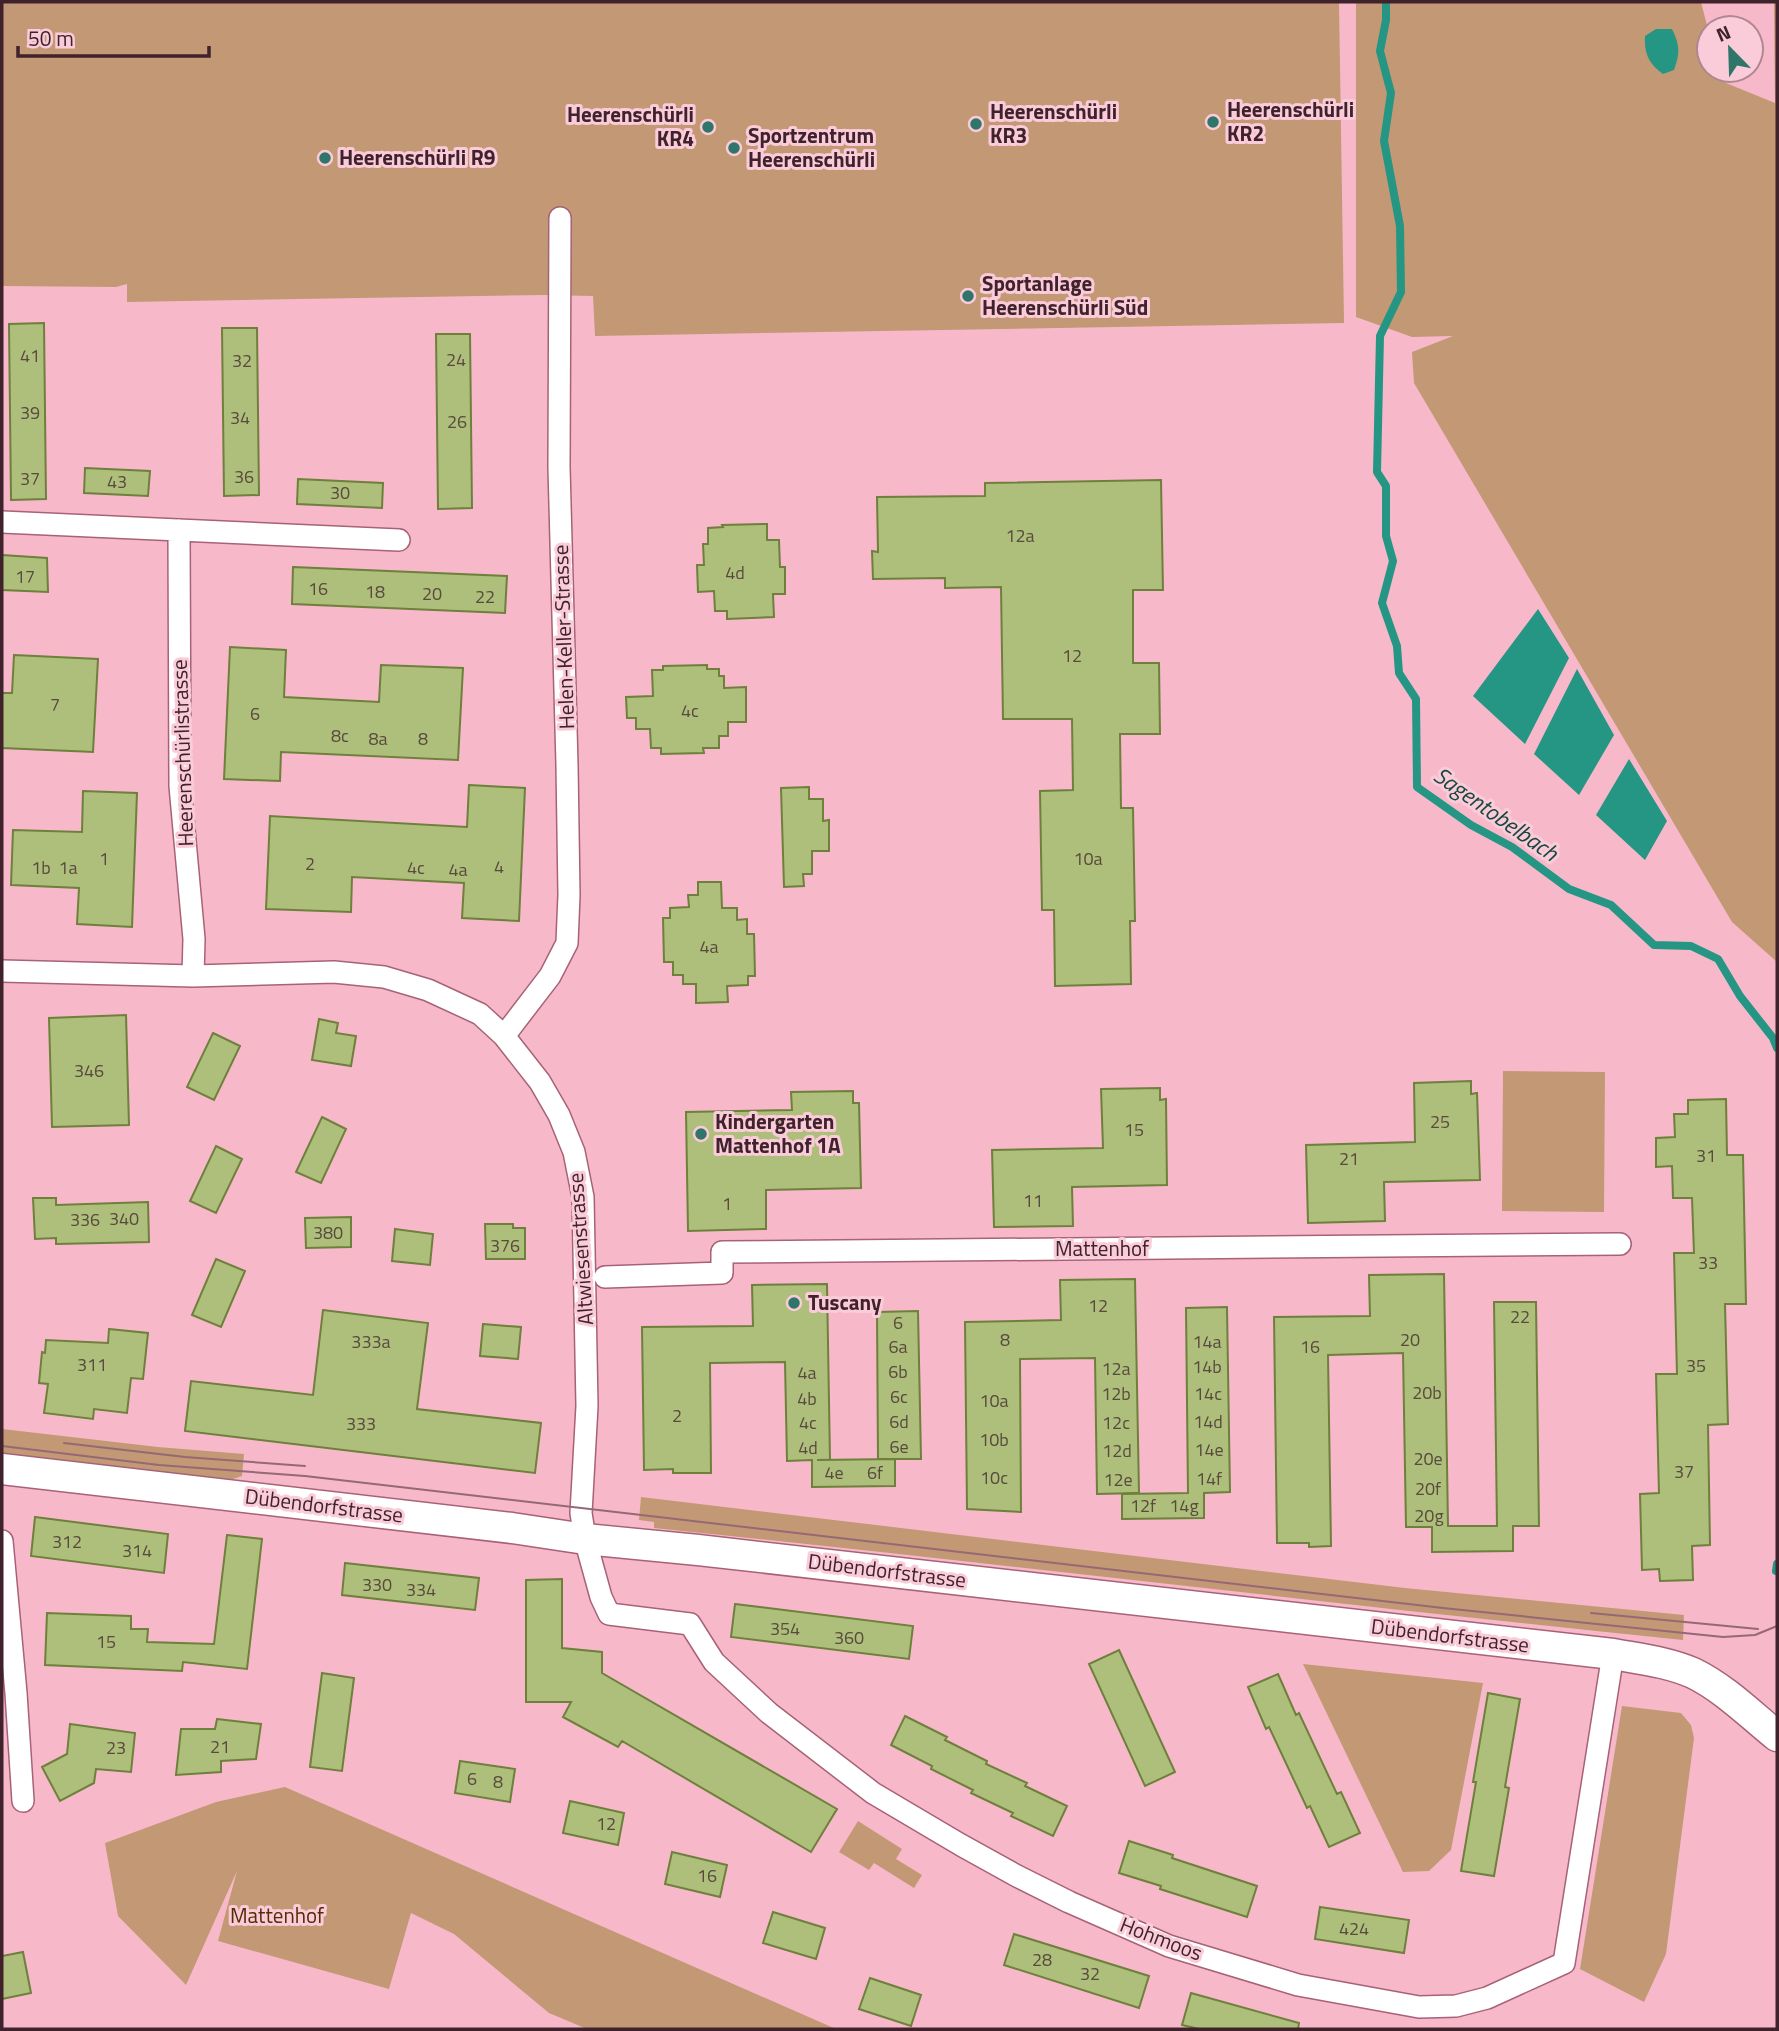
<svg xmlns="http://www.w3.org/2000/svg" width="1779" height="2031" font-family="'Titillium Web',sans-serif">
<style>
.green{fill:#c39874}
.water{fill:#259584}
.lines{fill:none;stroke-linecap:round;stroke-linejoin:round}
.stream{stroke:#259584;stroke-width:8}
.building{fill:#adbf7a;stroke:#6f7f3c;stroke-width:2}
.street-casing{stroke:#a76277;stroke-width:24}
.secondary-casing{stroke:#a76277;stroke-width:33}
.street{stroke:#fff;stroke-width:21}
.secondary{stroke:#fff;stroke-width:30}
.tram{stroke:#956875;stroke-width:2}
.poi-dot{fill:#307569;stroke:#facbd8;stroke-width:2.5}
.labels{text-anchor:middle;stroke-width:6;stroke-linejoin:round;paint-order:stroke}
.number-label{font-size:18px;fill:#5a493f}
.poi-label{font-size:21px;font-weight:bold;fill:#3f222b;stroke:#facbd8;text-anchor:start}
.street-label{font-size:21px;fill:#3f222b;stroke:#facbd8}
.park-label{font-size:21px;fill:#542c02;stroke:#facbd8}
.water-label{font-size:23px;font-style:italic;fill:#19473f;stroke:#facbd8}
</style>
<rect width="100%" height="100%" fill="#f7b9ca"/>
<path class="green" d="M 2,2 L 1339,2 L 1344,323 L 595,336 L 593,296 L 544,295 L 127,302 L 127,284 L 116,287 L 2,286 Z
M 1356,2 L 1701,2 L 1709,33 L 1709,70 L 1718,70 L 1721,81 L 1775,103 L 1774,2 L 1777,2 L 1777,962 L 1732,922 L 1414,383 L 1412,352 L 1453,336 L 1412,337 L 1356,317 Z
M 1503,1071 L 1605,1072 L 1604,1212 L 1502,1211 Z
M 2,1429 L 158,1447 L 244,1454 L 242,1476 L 230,1480 L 2,1453 Z
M 641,1497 L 1405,1588 L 1684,1615 L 1683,1640 C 1340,1605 997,1563 654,1528 L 654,1522 L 639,1520 Z
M 1303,1664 L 1483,1683 L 1451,1850 L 1429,1871 L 1403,1872 Z
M 1622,1706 L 1681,1713 L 1691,1725 L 1694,1738 L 1666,1954 L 1644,2002 L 1580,1969 Z
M 285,1787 L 836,2029 L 587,2029 L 549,2013 L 454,1934 L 411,1913 L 389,1989 L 218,1941 L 237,1871 L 186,1985 L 118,1916 L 105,1843 L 216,1802 Z
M 858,1821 L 902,1849 L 896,1859 L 922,1875 L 914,1888 L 874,1863 L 869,1870 L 839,1852 Z"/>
<path class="water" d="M 1656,29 L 1672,29 C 1680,45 1680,54 1674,70 L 1663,74 C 1649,64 1644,54 1645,36 Z
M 1538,609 L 1569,658 L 1525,744 L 1473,696 Z
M 1577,669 L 1614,735 L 1579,795 L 1534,754 Z
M 1629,759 L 1667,821 L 1645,860 L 1596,815 Z"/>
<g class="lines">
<path class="stream" d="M 1386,2 L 1386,20 L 1380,51 L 1391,93 L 1384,141 L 1400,226 L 1401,292 L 1380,336 L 1377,472 L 1386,486 L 1386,536 L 1393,561 L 1382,603 L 1397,646 L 1399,673 L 1416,699 L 1417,787 L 1471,825 L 1512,847 L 1569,889 L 1611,905 L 1654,945 L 1691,946 L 1718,959 L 1740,996 L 1773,1038 L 1777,1048
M 1776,1571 L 1777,1564"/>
</g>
<path class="building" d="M 44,323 L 46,499 L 11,500 L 9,324 Z
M 222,328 L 257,328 L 259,495 L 224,496 Z
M 436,334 L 470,334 L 472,508 L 438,509 Z
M 85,468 L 150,471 L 148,496 L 84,493 Z
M 298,479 L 383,483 L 382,508 L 297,504 Z
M 1161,480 L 1163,590 L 1133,590 L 1133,663 L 1159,663 L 1160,734 L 1120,734 L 1121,808 L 1133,808 L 1135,921 L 1130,921 L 1131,984 L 1055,986 L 1054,910 L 1042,910 L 1040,791 L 1073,790 L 1072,719 L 1003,719 L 1001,587 L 945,588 L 945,578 L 873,579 L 872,551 L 878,552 L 877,497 L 985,496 L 985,483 Z
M 767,524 L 767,540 L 779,540 L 780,567 L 785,567 L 785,594 L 773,594 L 774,617 L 727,619 L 727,611 L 715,611 L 714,591 L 698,592 L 697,565 L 704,565 L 703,544 L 708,544 L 708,528 L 723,527 L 722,525 Z
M 2,555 L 47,558 L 48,592 L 2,590 Z
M 293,567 L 507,576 L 505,613 L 292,604 Z
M 230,647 L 286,650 L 284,697 L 379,702 L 381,665 L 463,668 L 458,760 L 281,752 L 280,781 L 224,779 Z
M 14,655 L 98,659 L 93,752 L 2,748 L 2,693 L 12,693 Z
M 707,665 L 707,669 L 719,669 L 719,676 L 724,676 L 724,688 L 746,687 L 746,722 L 728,722 L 728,736 L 719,736 L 719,748 L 703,748 L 704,753 L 661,754 L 661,748 L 651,748 L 650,729 L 636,729 L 636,718 L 627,718 L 626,697 L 653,696 L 652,670 L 663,670 L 663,666 Z
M 469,785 L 525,788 L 519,921 L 462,918 L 464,883 L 352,877 L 351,912 L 266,909 L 270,816 L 467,827 Z
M 809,787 L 809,799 L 823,799 L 823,821 L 829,820 L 829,851 L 812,851 L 812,874 L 803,874 L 804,886 L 784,887 L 781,788 Z
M 83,791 L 137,793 L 132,927 L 77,924 L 79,888 L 11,885 L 13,830 L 82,832 Z
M 698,882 L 721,882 L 722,908 L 737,908 L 737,920 L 747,919 L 747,934 L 754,934 L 755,976 L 748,976 L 748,985 L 727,986 L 728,1002 L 696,1003 L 696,984 L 683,984 L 683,975 L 673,975 L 673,962 L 664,962 L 663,918 L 670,918 L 670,908 L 689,907 L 688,895 L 698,895 Z
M 126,1015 L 129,1125 L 52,1127 L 49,1018 Z
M 319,1019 L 338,1023 L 336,1033 L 356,1036 L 351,1066 L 312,1060 Z
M 213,1033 L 240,1046 L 214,1100 L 187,1087 Z
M 1471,1081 L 1471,1094 L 1477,1093 L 1480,1180 L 1384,1182 L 1385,1221 L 1308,1223 L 1306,1145 L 1415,1142 L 1414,1083 Z
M 1160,1088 L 1160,1100 L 1166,1099 L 1167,1185 L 1072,1187 L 1073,1226 L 994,1227 L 992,1150 L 1103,1148 L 1101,1089 Z
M 853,1091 L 853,1103 L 859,1103 L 861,1188 L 766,1190 L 766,1229 L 688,1231 L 686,1112 L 792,1110 L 791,1092 Z
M 1726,1099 L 1727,1155 L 1743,1155 L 1746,1304 L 1725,1304 L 1728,1424 L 1708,1425 L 1710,1545 L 1692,1546 L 1693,1580 L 1660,1581 L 1659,1569 L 1642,1570 L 1640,1494 L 1659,1493 L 1656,1374 L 1677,1374 L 1674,1253 L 1694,1253 L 1692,1198 L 1673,1198 L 1672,1166 L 1656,1167 L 1656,1138 L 1675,1137 L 1674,1114 L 1688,1114 L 1688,1100 Z
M 322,1117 L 346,1129 L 321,1183 L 296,1172 Z
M 216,1146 L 242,1159 L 216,1213 L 190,1201 Z
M 33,1198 L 56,1198 L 56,1205 L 148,1202 L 149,1242 L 56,1244 L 56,1238 L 35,1239 Z
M 351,1217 L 351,1247 L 306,1248 L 305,1218 Z
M 485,1224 L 513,1224 L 513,1228 L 525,1228 L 525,1259 L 486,1259 Z
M 395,1229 L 433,1234 L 430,1265 L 392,1261 Z
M 216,1259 L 245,1271 L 221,1327 L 192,1315 Z
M 1444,1274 L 1448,1526 L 1497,1526 L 1494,1302 L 1536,1302 L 1539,1526 L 1513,1526 L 1513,1551 L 1432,1552 L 1432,1527 L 1406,1527 L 1403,1353 L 1328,1355 L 1331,1546 L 1309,1547 L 1309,1543 L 1277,1543 L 1274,1317 L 1370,1316 L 1369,1275 Z
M 1135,1279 L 1139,1493 L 1097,1494 L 1095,1358 L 1020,1359 L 1021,1512 L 967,1509 L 965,1322 L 1061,1320 L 1060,1280 Z
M 827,1284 L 830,1460 L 817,1460 L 895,1459 L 895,1486 L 812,1487 L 812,1460 L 787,1461 L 785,1362 L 710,1363 L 711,1473 L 673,1473 L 673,1469 L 644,1470 L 642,1327 L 753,1326 L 752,1285 Z
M 1227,1307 L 1230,1492 L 1204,1493 L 1204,1518 L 1122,1519 L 1122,1494 L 1188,1493 L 1186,1308 Z
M 323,1310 L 428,1323 L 417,1409 L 541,1423 L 535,1473 L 185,1431 L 191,1381 L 313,1395 Z
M 918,1311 L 921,1459 L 878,1459 L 877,1312 Z
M 483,1324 L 521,1327 L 518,1359 L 480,1356 Z
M 109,1329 L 148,1333 L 143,1379 L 131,1378 L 127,1413 L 94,1409 L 93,1419 L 44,1413 L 48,1384 L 39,1383 L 42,1352 L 45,1353 L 46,1340 L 108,1343 Z
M 35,1517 L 168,1534 L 164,1573 L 31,1556 Z
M 227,1535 L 262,1539 L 247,1669 L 183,1662 L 182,1671 L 45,1665 L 47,1613 L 131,1616 L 131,1629 L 148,1629 L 147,1642 L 214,1644 Z
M 345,1563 L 479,1578 L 475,1610 L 342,1595 Z
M 562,1579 L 562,1648 L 602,1652 L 602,1673 L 837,1809 L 811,1852 L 622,1741 L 618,1747 L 563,1717 L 571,1702 L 526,1702 L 526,1580 Z
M 735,1604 L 913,1626 L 909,1659 L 731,1637 Z
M 1119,1650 L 1175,1772 L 1145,1786 L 1089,1664 Z
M 322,1673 L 354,1678 L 342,1771 L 310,1767 Z
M 1278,1674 L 1296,1715 L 1299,1713 L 1337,1794 L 1341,1792 L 1360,1833 L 1329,1847 L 1310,1806 L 1307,1808 L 1269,1727 L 1266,1729 L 1248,1687 Z
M 1488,1693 L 1520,1699 L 1505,1787 L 1509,1788 L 1494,1876 L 1461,1871 L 1476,1782 L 1473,1782 Z
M 905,1716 L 947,1737 L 945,1740 L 987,1761 L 986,1764 L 1027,1783 L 1025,1786 L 1067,1806 L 1053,1836 L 1011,1816 L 1013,1813 L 971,1793 L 973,1790 L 931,1769 L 932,1766 L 891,1745 Z
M 217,1719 L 261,1724 L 256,1759 L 221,1761 L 221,1772 L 176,1775 L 181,1729 L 215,1729 Z
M 70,1724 L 135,1733 L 131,1772 L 96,1769 L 94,1783 L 60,1801 L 42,1767 L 67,1754 Z
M 460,1761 L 515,1769 L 510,1802 L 455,1793 Z
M 570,1801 L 624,1813 L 618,1845 L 563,1833 Z
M 1129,1841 L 1173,1855 L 1172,1858 L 1257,1886 L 1247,1917 L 1160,1889 L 1161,1886 L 1119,1873 Z
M 672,1852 L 727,1865 L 720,1897 L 665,1884 Z
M 1320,1907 L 1409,1920 L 1404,1953 L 1315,1939 Z
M 773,1912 L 825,1928 L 816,1959 L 763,1943 Z
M 1014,1934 L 1149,1976 L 1139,2008 L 1004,1965 Z
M 23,1952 L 31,1993 L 2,1999 L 2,1956 Z
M 870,1978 L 921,1995 L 911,2026 L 859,2009 Z
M 1191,1993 L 1299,2023 L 1298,2029 L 1199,2029 L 1182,2025 Z"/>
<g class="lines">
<g class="street-casing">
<path id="street" d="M 2,522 L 399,540
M 179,530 L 180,786 L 194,939 L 193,976
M 2,971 L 193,976 L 334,972 L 384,977 L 428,990 L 480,1014 L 504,1036 L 540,1082 L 559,1115 L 574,1152 L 583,1197 L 587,1406 L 581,1513 L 585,1539 L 601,1597 L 609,1614 L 690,1624 L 714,1662 L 769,1713 L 873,1793 L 961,1845 L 1017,1876 L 1069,1902 L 1169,1946 L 1298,1985 L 1419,2007 L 1456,2006 L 1487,1998 L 1564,1963 L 1613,1654
M 504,1036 L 550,976 L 567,943 L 569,895 L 567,765 L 559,467 L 560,218
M 605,1277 L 722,1273 L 722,1252 L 1620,1244
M 2,1541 L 16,1693 L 23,1801"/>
</g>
<g class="secondary-casing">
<path id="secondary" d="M 2,1469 L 512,1528 L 585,1539 L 698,1550 L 1613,1654 C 1640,1659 1668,1662 1693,1673 C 1724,1688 1751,1715 1777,1736"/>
</g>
<use href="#street" class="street"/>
<use href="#secondary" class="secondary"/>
<path class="tram" d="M 64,1443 L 185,1457 L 305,1466
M 2,1446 L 159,1465 L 305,1476 L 1443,1608 L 1723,1637 L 1755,1635 L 1777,1626
M 1591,1613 L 1758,1629"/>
</g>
<g class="poi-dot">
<circle cx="1213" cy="122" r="7"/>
<circle cx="976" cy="124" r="7"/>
<circle cx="708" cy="127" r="7"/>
<circle cx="734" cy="148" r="7"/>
<circle cx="325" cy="158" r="7"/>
<circle cx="968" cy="296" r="7"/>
<circle cx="701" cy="1134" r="7"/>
<circle cx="794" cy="1303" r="7"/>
</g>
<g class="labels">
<g class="number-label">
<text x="30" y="362">41</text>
<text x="456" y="366">24</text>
<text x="242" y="367">32</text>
<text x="30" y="419">39</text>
<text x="240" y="424">34</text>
<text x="457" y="428">26</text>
<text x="244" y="483">36</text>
<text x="30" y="485">37</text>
<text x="117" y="488">43</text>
<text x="340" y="499">30</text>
<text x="1020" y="542">12a</text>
<text x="735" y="579">4d</text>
<text x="25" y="583">17</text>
<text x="318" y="595">16</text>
<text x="375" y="598">18</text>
<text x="432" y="600">20</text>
<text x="485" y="603">22</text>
<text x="1072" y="662">12</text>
<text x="55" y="711">7</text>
<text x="690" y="717">4c</text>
<text x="255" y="720">6</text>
<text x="340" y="742">8c</text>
<text x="378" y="745">8a</text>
<text x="423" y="745">8</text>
<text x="104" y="865">1</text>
<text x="1088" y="865">10a</text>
<text x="310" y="870">2</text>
<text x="499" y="873">4</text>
<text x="41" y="874">1b</text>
<text x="68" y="874">1a</text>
<text x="416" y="874">4c</text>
<text x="458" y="876">4a</text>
<text x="709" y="953">4a</text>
<text x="89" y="1077">346</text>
<text x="1440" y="1128">25</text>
<text x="1134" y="1136">15</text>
<text x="1706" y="1162">31</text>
<text x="1349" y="1165">21</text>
<text x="1033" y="1207">11</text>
<text x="727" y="1210">1</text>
<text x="124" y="1225">340</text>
<text x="85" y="1226">336</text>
<text x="328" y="1239">380</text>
<text x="505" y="1252">376</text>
<text x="1708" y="1269">33</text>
<text x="1098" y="1312">12</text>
<text x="1520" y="1323">22</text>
<text x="898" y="1329">6</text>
<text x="1005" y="1346">8</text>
<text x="1410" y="1346">20</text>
<text x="371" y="1348">333a</text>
<text x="1207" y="1348">14a</text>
<text x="898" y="1353">6a</text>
<text x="1310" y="1353">16</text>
<text x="92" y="1371">311</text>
<text x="1696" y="1372">35</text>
<text x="1207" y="1373">14b</text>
<text x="1116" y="1375">12a</text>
<text x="898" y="1378">6b</text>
<text x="807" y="1379">4a</text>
<text x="1427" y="1399">20b</text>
<text x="1116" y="1400">12b</text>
<text x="1208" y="1400">14c</text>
<text x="899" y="1403">6c</text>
<text x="807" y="1405">4b</text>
<text x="994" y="1407">10a</text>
<text x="677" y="1422">2</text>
<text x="899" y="1428">6d</text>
<text x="1208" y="1428">14d</text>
<text x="808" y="1429">4c</text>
<text x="1116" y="1429">12c</text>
<text x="361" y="1430">333</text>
<text x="994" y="1446">10b</text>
<text x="899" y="1453">6e</text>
<text x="808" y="1454">4d</text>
<text x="1209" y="1456">14e</text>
<text x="1117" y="1457">12d</text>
<text x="1428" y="1465">20e</text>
<text x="1684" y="1478">37</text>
<text x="834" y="1479">4e</text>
<text x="875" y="1479">6f</text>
<text x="994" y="1484">10c</text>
<text x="1209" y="1485">14f</text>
<text x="1118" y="1486">12e</text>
<text x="1428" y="1495">20f</text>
<text x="1143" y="1512">12f</text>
<text x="1184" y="1512">14g</text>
<text x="1429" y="1522">20g</text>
<text x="67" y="1548">312</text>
<text x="137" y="1557">314</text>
<text x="377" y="1591">330</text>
<text x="421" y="1596">334</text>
<text x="785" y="1635">354</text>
<text x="849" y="1644">360</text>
<text x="106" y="1648">15</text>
<text x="220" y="1753">21</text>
<text x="116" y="1754">23</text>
<text x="472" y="1785">6</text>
<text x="498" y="1788">8</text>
<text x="606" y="1830">12</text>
<text x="707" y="1882">16</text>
<text x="1354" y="1935">424</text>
<text x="1042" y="1966">28</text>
<text x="1090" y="1980">32</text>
</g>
<g class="poi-label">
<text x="1227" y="117">Heerenschürli<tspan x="1227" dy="24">KR2</tspan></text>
<text x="990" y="119">Heerenschürli<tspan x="990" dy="24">KR3</tspan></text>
<text x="694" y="122" text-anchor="end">Heerenschürli<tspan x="694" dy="24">KR4</tspan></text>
<text x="748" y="143">Sportzentrum<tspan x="748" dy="24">Heerenschürli</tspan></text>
<text x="339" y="165">Heerenschürli R9</text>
<text x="982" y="291">Sportanlage<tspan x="982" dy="24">Heerenschürli Süd</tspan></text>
<text x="715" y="1129">Kindergarten<tspan x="715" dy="24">Mattenhof 1A</tspan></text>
<text x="808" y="1310">Tuscany</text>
</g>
<g class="street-label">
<text transform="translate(564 637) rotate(-92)" y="7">Helen-Keller-Strasse</text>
<text transform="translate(183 753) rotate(-92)" y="7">Heerenschürlistrasse</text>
<text transform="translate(581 1249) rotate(-94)" y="7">Altwiesenstrasse</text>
<text x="1102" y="1256">Mattenhof</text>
<text transform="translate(324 1506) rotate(7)" y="7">Dübendorfstrasse</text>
<text transform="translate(887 1571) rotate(7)" y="7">Dübendorfstrasse</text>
<text transform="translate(1450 1636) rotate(7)" y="7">Dübendorfstrasse</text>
<text transform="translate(1161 1939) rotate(21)" y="7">Hohmoos</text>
</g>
<g class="park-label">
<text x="277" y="1923">Mattenhof</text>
</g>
<g class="water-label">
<text transform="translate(1496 814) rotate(35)" y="8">Sagentobelbach</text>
</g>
</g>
<rect width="1779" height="2031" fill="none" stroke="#3f222b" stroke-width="7"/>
<g transform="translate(1730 49) rotate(337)"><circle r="33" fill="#facbd8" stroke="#af8793" stroke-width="2"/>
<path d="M0-5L12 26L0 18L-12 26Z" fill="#307569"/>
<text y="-10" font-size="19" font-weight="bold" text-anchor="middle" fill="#3f222b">N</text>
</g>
<path d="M18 46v10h191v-10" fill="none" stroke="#3f222b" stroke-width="3.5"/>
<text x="28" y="46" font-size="21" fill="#3f222b" stroke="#facbd8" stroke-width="5" paint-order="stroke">50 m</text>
</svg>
